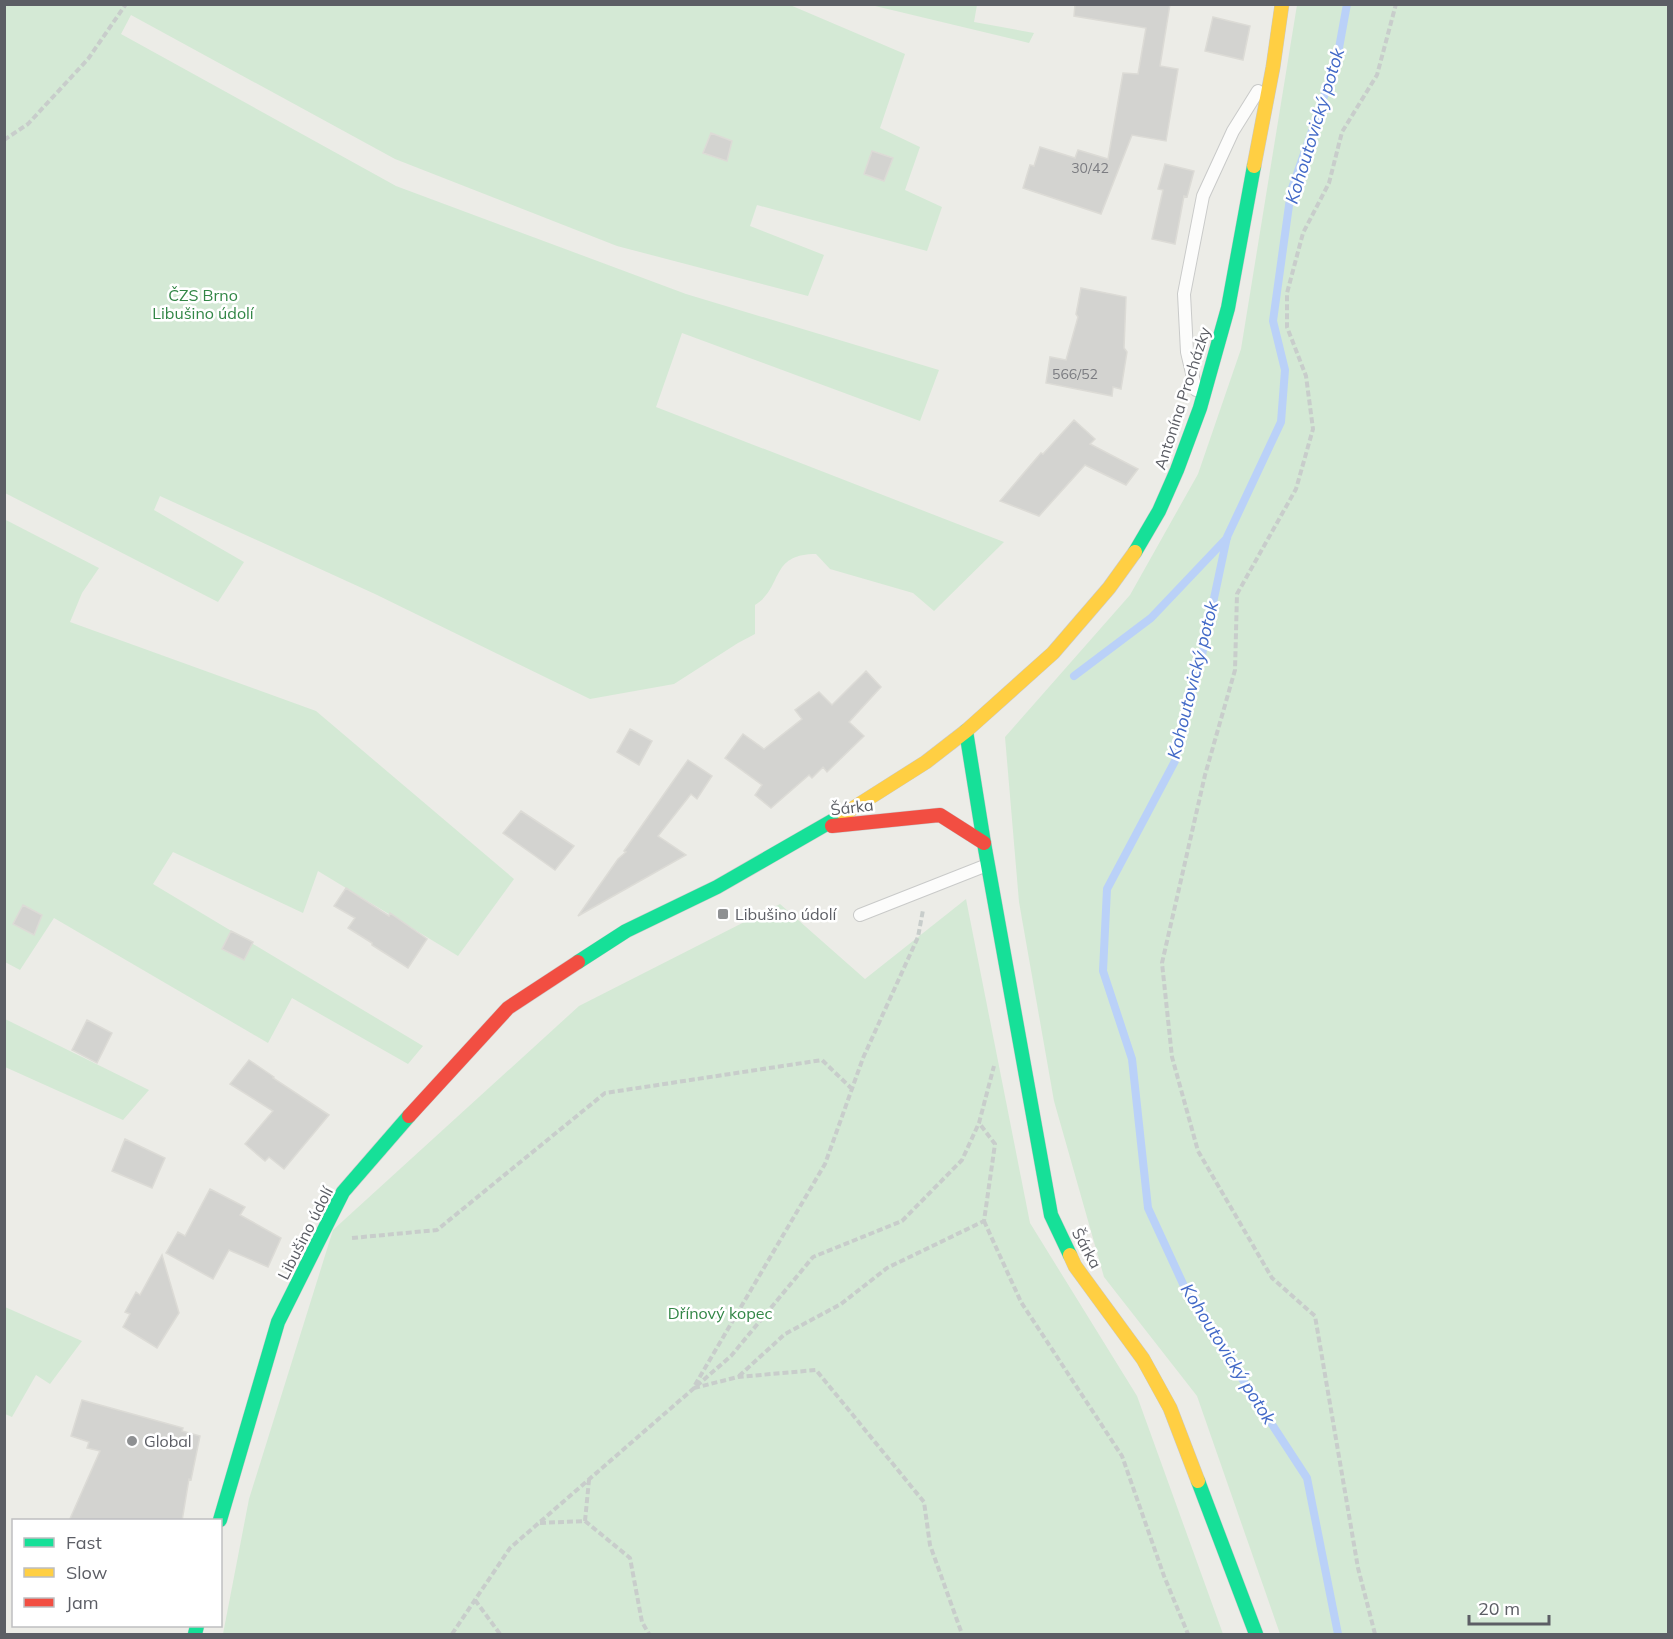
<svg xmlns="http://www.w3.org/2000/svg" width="1673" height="1639" font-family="Mulish,sans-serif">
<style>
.green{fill:#d4e9d5}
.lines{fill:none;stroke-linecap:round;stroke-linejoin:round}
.stream{stroke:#bad1f8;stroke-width:8}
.building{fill:#d3d3d0;stroke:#dcdbd6;stroke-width:1.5}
.lane-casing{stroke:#c9cac9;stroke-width:14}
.fast-casing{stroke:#c9c9c9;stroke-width:15}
.slow-casing{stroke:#c9c9c9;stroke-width:15}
.jam-casing{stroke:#c9c9c9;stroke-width:15}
.path{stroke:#c8cdcb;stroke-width:4;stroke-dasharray:6 3;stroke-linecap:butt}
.lane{stroke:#fcfcfb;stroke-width:12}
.fast{stroke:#16e098;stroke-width:14}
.slow{stroke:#ffcf43;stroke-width:14}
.jam{stroke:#f24e42;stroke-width:14}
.poi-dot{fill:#8e9092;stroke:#fff;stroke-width:2}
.labels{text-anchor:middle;stroke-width:5;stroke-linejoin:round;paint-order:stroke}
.number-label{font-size:14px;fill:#7b7c81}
.park-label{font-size:16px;fill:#328646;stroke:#fff}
.street-label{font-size:16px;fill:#5c5e65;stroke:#fff}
.poi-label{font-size:16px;fill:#5c5e65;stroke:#fff;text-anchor:start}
.water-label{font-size:18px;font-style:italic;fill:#4269c7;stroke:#fff}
</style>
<rect width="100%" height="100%" fill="#ecece7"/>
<path class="green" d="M 4,5 L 790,5 L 905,54 L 880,128 L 920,147 L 905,190 L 942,207 L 927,251 L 757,205 L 750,226 L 824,255 L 808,296 L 617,246 L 395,159 L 131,15 L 121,34 L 396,186 L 686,294 L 939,370 L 920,421 L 682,333 L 656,407 L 1004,542 L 934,611 L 913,593 L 830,569 L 816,554 C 769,554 784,587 755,605 L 755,634 L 738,643 L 674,684 L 590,699 L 375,594 L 160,496 L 154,510 L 244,562 L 218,602 L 5,493 Z
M 871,5 L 977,5 L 974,22 L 1034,33 L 1029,43 Z
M 1297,5 L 1668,5 L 1668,1634 L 1280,1634 L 1197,1396 L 1104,1277 L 1054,1101 L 1019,902 L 1005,737 L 1130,595 L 1198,474 L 1241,349 Z
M 4,519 L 99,568 L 82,593 L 70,622 L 316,711 L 514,879 L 458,956 L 318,871 L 303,913 L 173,852 L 153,884 L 423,1046 L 408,1064 L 292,998 L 268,1043 L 54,918 L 20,970 L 5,962 Z
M 966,899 L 1030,1223 L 1137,1396 L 1223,1634 L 223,1634 L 249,1499 L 333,1230 L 579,1006 L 780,904 L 865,979 Z
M 4,1019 L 5,1019 L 149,1090 L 123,1120 L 5,1067 Z
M 5,1307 L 82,1341 L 50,1384 L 36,1375 L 12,1417 L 5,1414 Z"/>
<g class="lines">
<path class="stream" d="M 1074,676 L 1151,618 L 1227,538
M 1338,1634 L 1307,1478 L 1190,1299 L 1148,1208 L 1132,1059 L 1103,971 L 1107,889 L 1175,761 L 1202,655 L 1227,537 L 1281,422 L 1285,370 L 1273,321 L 1291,191 L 1337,59 L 1347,4"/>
</g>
<path class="building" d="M 1075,4 L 1170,4 L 1160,66 L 1178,69 L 1166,141 L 1132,135 L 1101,214 L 1023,188 L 1030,165 L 1034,166 L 1040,147 L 1075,158 L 1078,150 L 1108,159 L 1123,73 L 1138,74 L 1146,28 L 1074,16 Z
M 1213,17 L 1250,26 L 1243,60 L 1205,51 Z
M 711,133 L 732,141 L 727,161 L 703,153 Z
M 872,151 L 893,158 L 884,181 L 864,174 Z
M 1165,164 L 1194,171 L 1187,197 L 1184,196 L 1175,244 L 1152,239 L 1163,190 L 1158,189 Z
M 1081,288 L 1126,297 L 1124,348 L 1127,352 L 1121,389 L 1113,387 L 1112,396 L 1046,383 L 1050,357 L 1066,360 L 1078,317 L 1076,314 Z
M 1074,420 L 1095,439 L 1090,444 L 1138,469 L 1126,485 L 1085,465 L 1039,516 L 1000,501 L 1041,453 L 1043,454 Z
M 866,671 L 881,687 L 849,722 L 864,736 L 827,772 L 823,767 L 812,778 L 809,775 L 771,808 L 755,795 L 762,785 L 725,758 L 743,734 L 764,749 L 802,719 L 795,710 L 819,692 L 832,705 Z
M 630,729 L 652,741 L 639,765 L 617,752 Z
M 688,760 L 712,776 L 697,799 L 691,794 L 658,836 L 686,855 L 578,916 L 618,859 L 626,852 L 624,851 Z
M 521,811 L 574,846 L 555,870 L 503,833 Z
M 346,888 L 389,916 L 390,913 L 427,939 L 408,968 L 372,945 L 372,943 L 348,928 L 355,918 L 334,906 Z
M 23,905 L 42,915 L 34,935 L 13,924 Z
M 231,931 L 253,942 L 244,960 L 222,949 Z
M 87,1020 L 112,1033 L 97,1063 L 72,1050 Z
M 249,1060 L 274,1077 L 273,1078 L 329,1115 L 284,1169 L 269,1157 L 265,1161 L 245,1144 L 273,1111 L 230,1084 Z
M 125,1139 L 165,1158 L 152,1188 L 112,1171 Z
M 210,1189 L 245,1207 L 240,1215 L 281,1238 L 268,1267 L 229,1250 L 213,1279 L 166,1253 L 178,1232 L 185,1236 Z
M 162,1255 L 179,1313 L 157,1348 L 123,1327 L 130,1314 L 125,1312 L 136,1292 L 140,1295 Z
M 82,1400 L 183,1428 L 182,1431 L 200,1436 L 191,1480 L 189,1479 L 182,1521 L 69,1521 L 100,1451 L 87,1448 L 89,1442 L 71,1436 Z"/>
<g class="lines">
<g class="lane-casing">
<path id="lane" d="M 1196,390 L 1187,352 L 1184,294 L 1203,196 L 1233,131 L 1258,91
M 860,915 L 987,865"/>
</g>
<g class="fast-casing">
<path id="fast" d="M 1135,552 L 1159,511 L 1177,470 L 1200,408 L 1228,308 L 1254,166
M 966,731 L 984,843 L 1051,1215 L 1070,1255
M 578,962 L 626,931 L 717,887 L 844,814
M 1198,1481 L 1256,1634
M 220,1520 L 278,1322 L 343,1192 L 409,1116
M 195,1634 L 197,1626"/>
</g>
<g class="slow-casing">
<path id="slow" d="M 1254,166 L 1273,67 L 1282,4
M 844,814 L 926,762 L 966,731 L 1053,653 L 1109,588 L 1135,552
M 1070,1255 L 1075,1266 L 1143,1359 L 1170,1408 L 1198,1481"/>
</g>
<g class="jam-casing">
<path id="jam" d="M 832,826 L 940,815 L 984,843
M 409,1116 L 508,1008 L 578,962"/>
</g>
<path class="path" d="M 4,140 L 28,124 L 88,59 L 126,4
M 984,1221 L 1021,1302 L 1122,1456 L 1164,1576 L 1188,1634
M 352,1238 L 437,1230 L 605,1093 L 822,1060 L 852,1089
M 739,1376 L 785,1334 L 841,1304 L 887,1268 L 984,1221 L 995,1144 L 979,1123
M 695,1385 L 825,1164 L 863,1058 L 918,937 L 923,910
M 694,1388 L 738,1377 L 816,1370 L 924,1502 L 930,1545 L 962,1634
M 585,1521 L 589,1480
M 540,1523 L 585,1521 L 630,1558 L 642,1622 L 649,1634
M 475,1600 L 500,1634
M 452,1634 L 510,1548 L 731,1356 L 813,1257 L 902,1221 L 962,1160 L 979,1123 L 994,1066
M 1375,1634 L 1358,1568 L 1315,1316 L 1272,1278 L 1198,1151 L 1172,1057 L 1162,963 L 1205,775 L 1235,670 L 1237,594 L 1296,489 L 1313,429 L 1306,376 L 1287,327 L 1287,293 L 1303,233 L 1329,183 L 1342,132 L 1377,75 L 1396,4"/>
<use href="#lane" class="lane"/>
<use href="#fast" class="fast"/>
<use href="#slow" class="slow"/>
<use href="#jam" class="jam"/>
</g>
<g class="poi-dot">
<rect x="717" y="908" width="12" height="12" rx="3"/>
<circle cx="132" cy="1441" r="6"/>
</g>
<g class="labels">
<g class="number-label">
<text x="1090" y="173">30/42</text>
<text x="1075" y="379">566/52</text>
</g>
<g class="park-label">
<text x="203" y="301">ČZS Brno<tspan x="203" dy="18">Libušino údolí</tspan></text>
<text x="720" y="1319">Dřínový kopec</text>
</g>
<g class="street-label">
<text transform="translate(1182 398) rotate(-72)" y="6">Antonína Procházky</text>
<text transform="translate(852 807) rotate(-7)" y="6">Šárka</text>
<text transform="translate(305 1233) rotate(-63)" y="6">Libušino údolí</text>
<text transform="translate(1087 1248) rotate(61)" y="6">Šárka</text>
</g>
<g class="poi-label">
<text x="735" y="920">Libušino údolí</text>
<text x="144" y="1447">Global</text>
</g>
<g class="water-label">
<text transform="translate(1315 126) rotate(-73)" y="6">Kohoutovický potok</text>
<text transform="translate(1193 680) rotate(-76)" y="6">Kohoutovický potok</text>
<text transform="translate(1228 1354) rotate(58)" y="6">Kohoutovický potok</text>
</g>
</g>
<rect width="1673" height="1639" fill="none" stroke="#5c5e65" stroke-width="12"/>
<rect x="12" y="1519" width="210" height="108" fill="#ffffff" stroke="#bebfc1" stroke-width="1.5"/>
<rect x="24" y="1538" width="30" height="9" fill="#16e098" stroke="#bebfc1" stroke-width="1.5"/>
<text x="66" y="1549" font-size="18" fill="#5c5e65">Fast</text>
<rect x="24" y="1568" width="30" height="9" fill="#ffcf43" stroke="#bebfc1" stroke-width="1.5"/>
<text x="66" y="1579" font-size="18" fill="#5c5e65">Slow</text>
<rect x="24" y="1598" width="30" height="9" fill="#f24e42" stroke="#bebfc1" stroke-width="1.5"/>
<text x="66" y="1609" font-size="18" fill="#5c5e65">Jam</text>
<path d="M1469 1615v9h80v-9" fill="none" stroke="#5c5e65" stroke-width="3"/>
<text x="1478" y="1615" font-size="18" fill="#5c5e65" stroke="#ffffff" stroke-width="4.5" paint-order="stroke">20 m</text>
</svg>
